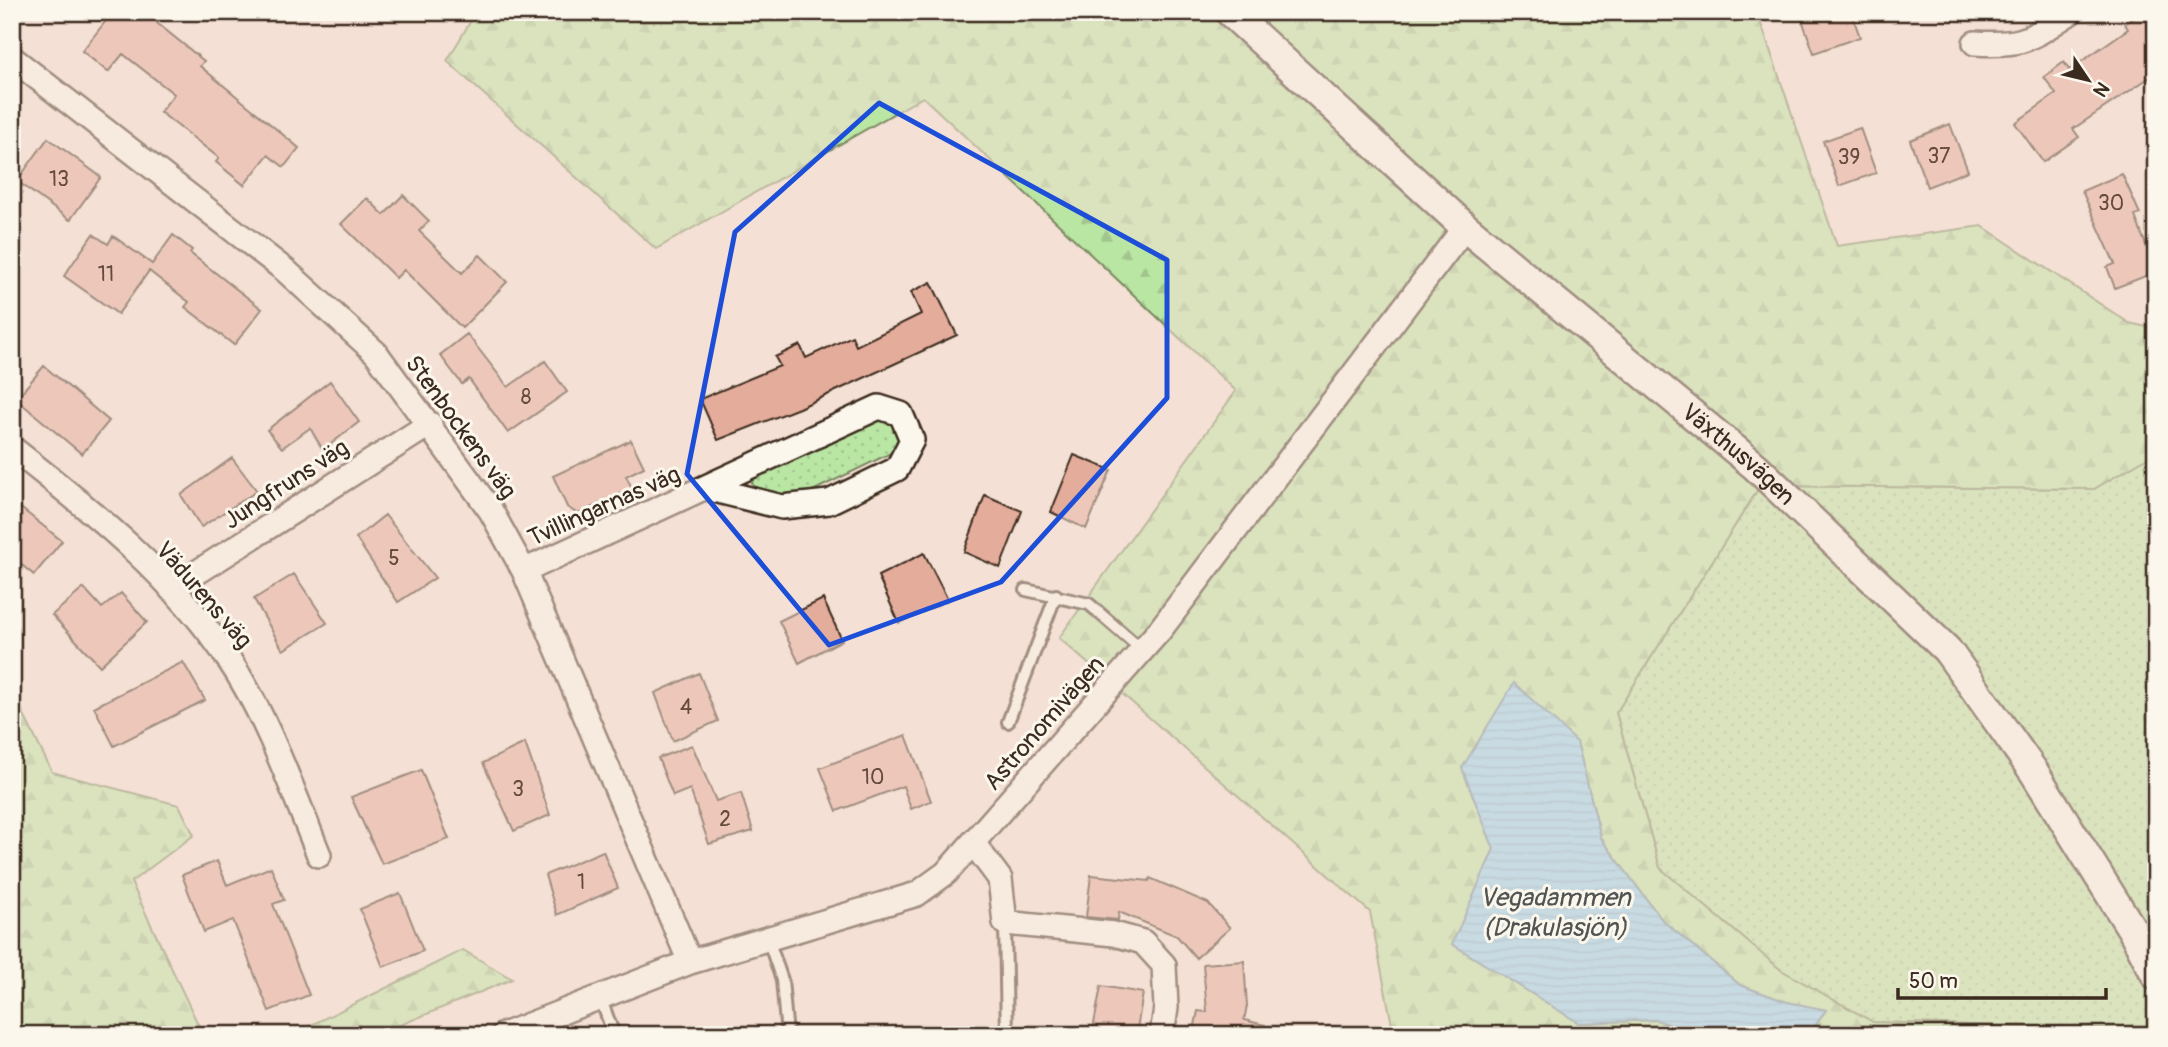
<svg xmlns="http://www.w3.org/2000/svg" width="2168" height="1047" font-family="Pangolin,sans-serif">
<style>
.grass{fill:url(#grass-dots);stroke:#7a8861;stroke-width:2}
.forest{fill:url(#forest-firs);stroke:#7a8861;stroke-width:2}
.water{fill:url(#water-rules);stroke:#6f8f9e;stroke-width:2}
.building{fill:#e4ac9b;stroke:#3b2a1e;stroke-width:2}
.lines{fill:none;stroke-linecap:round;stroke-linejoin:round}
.service-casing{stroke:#3b2a1e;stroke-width:16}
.minor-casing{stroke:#3b2a1e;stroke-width:28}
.tertiary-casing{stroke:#3b2a1e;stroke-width:33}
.service{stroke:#fbf7ec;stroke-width:10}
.minor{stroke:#fbf7ec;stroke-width:23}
.tertiary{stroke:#fbf7ec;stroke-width:28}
.marked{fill:none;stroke:#1d4ed8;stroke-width:5;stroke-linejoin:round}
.labels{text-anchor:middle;stroke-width:6;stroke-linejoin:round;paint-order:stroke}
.number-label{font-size:21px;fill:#654a3d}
.street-label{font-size:24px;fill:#3b2a1e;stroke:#fbf7ec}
.water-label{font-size:26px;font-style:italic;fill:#515453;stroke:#fbf7ec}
</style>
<defs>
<pattern id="grass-dots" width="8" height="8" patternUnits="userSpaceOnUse" patternTransform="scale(1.75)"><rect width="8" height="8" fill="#bae6a4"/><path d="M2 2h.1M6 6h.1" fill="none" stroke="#a1c58d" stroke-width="1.8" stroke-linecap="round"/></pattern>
<pattern id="forest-firs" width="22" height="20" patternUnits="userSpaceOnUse" patternTransform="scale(1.75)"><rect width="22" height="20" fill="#bae6a4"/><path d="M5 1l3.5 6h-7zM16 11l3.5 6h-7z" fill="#a1c58d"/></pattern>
<pattern id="water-rules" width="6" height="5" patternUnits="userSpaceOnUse" patternTransform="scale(1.75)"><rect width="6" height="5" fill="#92d3f3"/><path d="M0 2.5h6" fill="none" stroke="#7fb5d0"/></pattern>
</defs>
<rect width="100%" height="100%" fill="#f4e0d4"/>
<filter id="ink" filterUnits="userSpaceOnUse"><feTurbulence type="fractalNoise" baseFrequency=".0143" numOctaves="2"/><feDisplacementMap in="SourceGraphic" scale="14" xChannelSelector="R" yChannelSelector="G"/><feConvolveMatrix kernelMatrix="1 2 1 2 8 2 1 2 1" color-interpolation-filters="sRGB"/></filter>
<g filter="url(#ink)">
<path class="grass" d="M 878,416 L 897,419 L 901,446 L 889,454 L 800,497 L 786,499 L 754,488 L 752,482 L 755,476 Z
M 2156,452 L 2156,1031 L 1873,1022 L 1781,970 L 1660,868 L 1616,713 L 1760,486 L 2094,489 Z"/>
<path class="forest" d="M 476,12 L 1757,12 L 1837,246 L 1982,226 L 2129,323 L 2156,329 L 2156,452 L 2094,489 L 1760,486 L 1616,713 L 1660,868 L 1781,970 L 1873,1022 L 2156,1031 L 2156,1035 L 1791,1035 L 1811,1032 L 1826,1010 L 1787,1002 L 1740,985 L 1662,920 L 1601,838 L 1577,742 L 1462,768 L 1494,849 L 1453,944 L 1579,1023 L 1656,1020 L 1703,1035 L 1394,1035 L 1370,912 L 1059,638 L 1236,391 L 923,97 L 656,249 L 447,61 Z
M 12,691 L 52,772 L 179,805 L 194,835 L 131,882 L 203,1035 L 12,1035 Z
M 463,950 L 512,979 L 376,1035 L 291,1035 Z"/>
<path class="water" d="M 1514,683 L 1577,742 L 1601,838 L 1662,920 L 1740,985 L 1787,1002 L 1826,1010 L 1811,1032 L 1791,1035 L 1703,1035 L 1656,1020 L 1579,1023 L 1452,944 L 1494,849 L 1462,768 Z"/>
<path class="building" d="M 113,12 L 166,12 L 157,23 L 204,61 L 200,66 L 299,148 L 284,167 L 268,155 L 244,185 L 216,162 L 219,158 L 160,112 L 174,94 L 123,54 L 108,72 L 82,51 Z
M 1814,12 L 1851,12 L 1860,37 L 1814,53 L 1801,17 Z
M 2142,12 L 2156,12 L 2156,73 L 2073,129 L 2079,137 L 2043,162 L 2015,123 L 2056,94 L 2044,77 L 2064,62 L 2069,70 L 2128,29 L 2125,24 Z
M 1950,124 L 1968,171 L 1927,187 L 1910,140 Z
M 1860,128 L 1876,173 L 1839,186 L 1823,141 Z
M 48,138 L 101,177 L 70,220 L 17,181 Z
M 2122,174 L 2140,214 L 2135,216 L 2156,272 L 2115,288 L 2107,267 L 2115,264 L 2082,191 Z
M 403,195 L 429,221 L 419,231 L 462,273 L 480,255 L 507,282 L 462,328 L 404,270 L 396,278 L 341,224 L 367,198 L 384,215 Z
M 93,234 L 108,244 L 113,236 L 152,264 L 173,235 L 192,250 L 190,253 L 262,309 L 234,345 L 185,307 L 189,302 L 149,271 L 118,314 L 64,276 Z
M 931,282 L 957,335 L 799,408 L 718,440 L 700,399 L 780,366 L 775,357 L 800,345 L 806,358 L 852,336 L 856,346 L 921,314 L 911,292 Z
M 467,334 L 508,387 L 545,361 L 567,392 L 508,433 L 469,379 L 462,384 L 440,355 Z
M 44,366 L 109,421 L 82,454 L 16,399 Z
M 330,381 L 359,422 L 323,450 L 310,428 L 282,448 L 267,430 Z
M 631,440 L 644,467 L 626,476 L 632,488 L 578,514 L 567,507 L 553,476 Z
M 1074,455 L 1111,470 L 1086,529 L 1051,512 Z
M 232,458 L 257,491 L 201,527 L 181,495 Z
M 985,495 L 1022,511 L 1000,568 L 964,552 Z
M 12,501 L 62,541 L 34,575 L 12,557 Z
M 385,515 L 435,578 L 398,602 L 356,538 Z
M 924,553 L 948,600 L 899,623 L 878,576 Z
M 294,574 L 327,623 L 283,650 L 254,599 Z
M 84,588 L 102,608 L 121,593 L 147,622 L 100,666 L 52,615 Z
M 823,599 L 842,640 L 799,663 L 779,621 Z
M 183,662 L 205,700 L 114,746 L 94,707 Z
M 699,673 L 718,721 L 673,741 L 655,693 Z
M 906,735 L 931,801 L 911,809 L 903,786 L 837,811 L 820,768 Z
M 525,743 L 550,815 L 514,831 L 483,763 Z
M 692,745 L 716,801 L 741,793 L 753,831 L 709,844 L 690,789 L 673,796 L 658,758 Z
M 421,770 L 449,839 L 382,864 L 351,797 Z
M 603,851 L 618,888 L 557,915 L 545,875 Z
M 217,861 L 227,885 L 271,867 L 284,900 L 273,904 L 309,995 L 269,1011 L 233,920 L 204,932 L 182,875 Z
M 1091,875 L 1149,881 L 1150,878 L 1208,903 L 1230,928 L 1196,958 L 1177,936 L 1119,912 L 1118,920 L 1086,917 Z
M 400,893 L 423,951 L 383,967 L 360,909 Z
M 1244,961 L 1247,1006 L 1244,1020 L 1265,1025 L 1264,1035 L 1193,1035 L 1198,1011 L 1207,1012 L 1203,964 Z
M 1101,986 L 1143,993 L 1136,1035 L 1092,1035 Z"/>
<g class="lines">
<g class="service-casing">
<path id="service" d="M 1026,590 L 1089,604 L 1142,650
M 1008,722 L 1056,595
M 1005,923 L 1007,1035
M 768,939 L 782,980 L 787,1035
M 600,997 L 614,1035"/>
</g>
<g class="minor-casing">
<path id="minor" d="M 1975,43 C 2026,46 2029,39 2071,12
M 12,58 L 286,271 L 376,353 L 491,511 L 524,571 L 690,962
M 12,448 C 91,510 175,577 231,663 C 267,717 294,794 319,855
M 524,571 L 879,407 L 901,414 L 912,440 L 897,469 L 829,502 L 782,507 L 706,488
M 171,589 L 430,424
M 974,844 L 1000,879 L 1005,923 L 1114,934 L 1143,942 L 1164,965 L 1166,1008 L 1162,1035
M 503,1035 L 690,962 L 917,894 L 946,873 L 1160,630 L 1465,227"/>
</g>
<g class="tertiary-casing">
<g id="tertiary">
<path id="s1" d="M 1230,12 L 1465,227 L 1755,466 L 1947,650 L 2034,772 L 2133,931 L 2156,975"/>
</g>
</g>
<use href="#service" class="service"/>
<use href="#minor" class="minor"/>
<use href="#tertiary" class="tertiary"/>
</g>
</g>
<path d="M0 0H2168V1047H0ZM 879,103 L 1167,260 L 1167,398 L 1001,582 L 829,645 L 687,474 L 735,232 Z" fill="#f4e0d4" fill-opacity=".55" fill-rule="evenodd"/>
<path class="marked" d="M 879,103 L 1167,260 L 1167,398 L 1001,582 L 829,645 L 687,474 L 735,232 Z"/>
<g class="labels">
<g class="number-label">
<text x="1939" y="163">37</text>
<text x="1849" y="164">39</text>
<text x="59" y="186">13</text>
<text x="2111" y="210">30</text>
<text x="106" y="281">11</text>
<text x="526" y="404">8</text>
<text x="394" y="565">5</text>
<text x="686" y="714">4</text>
<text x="873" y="784">10</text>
<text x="518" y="796">3</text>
<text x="725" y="826">2</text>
<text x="581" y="889">1</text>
</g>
<g class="street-label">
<text transform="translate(461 427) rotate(54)" y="8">Stenbockens väg</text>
<text dy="8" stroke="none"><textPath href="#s1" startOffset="674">Växthusvägen</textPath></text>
<text transform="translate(286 484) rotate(-33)" y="8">Jungfruns väg</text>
<text transform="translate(604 506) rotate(-24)" y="8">Tvillingarnas väg</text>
<text transform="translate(204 595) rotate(49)" y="8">Vädurens väg</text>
<text transform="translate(1044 723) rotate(-49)" y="8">Astronomivägen</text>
</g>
<g class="water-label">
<text x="1555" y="906">Vegadammen<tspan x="1555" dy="30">(Drakulasjön)</tspan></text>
</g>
</g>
<rect width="2168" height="1047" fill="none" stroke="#fbf7ec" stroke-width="42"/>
<rect x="21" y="21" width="2126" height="1005" fill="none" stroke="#3b2a1e" stroke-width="2.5" filter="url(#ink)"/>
<g transform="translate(2088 80) rotate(125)" stroke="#fbf7ec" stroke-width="5" paint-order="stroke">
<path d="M0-5L12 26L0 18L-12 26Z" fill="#3b2a1e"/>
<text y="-10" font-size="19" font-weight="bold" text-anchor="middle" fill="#3b2a1e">N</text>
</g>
<path d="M1898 988v10h208v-10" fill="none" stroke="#3b2a1e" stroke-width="3.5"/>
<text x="1909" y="988" font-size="21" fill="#3b2a1e" stroke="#fbf7ec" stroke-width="5" paint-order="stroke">50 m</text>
</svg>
